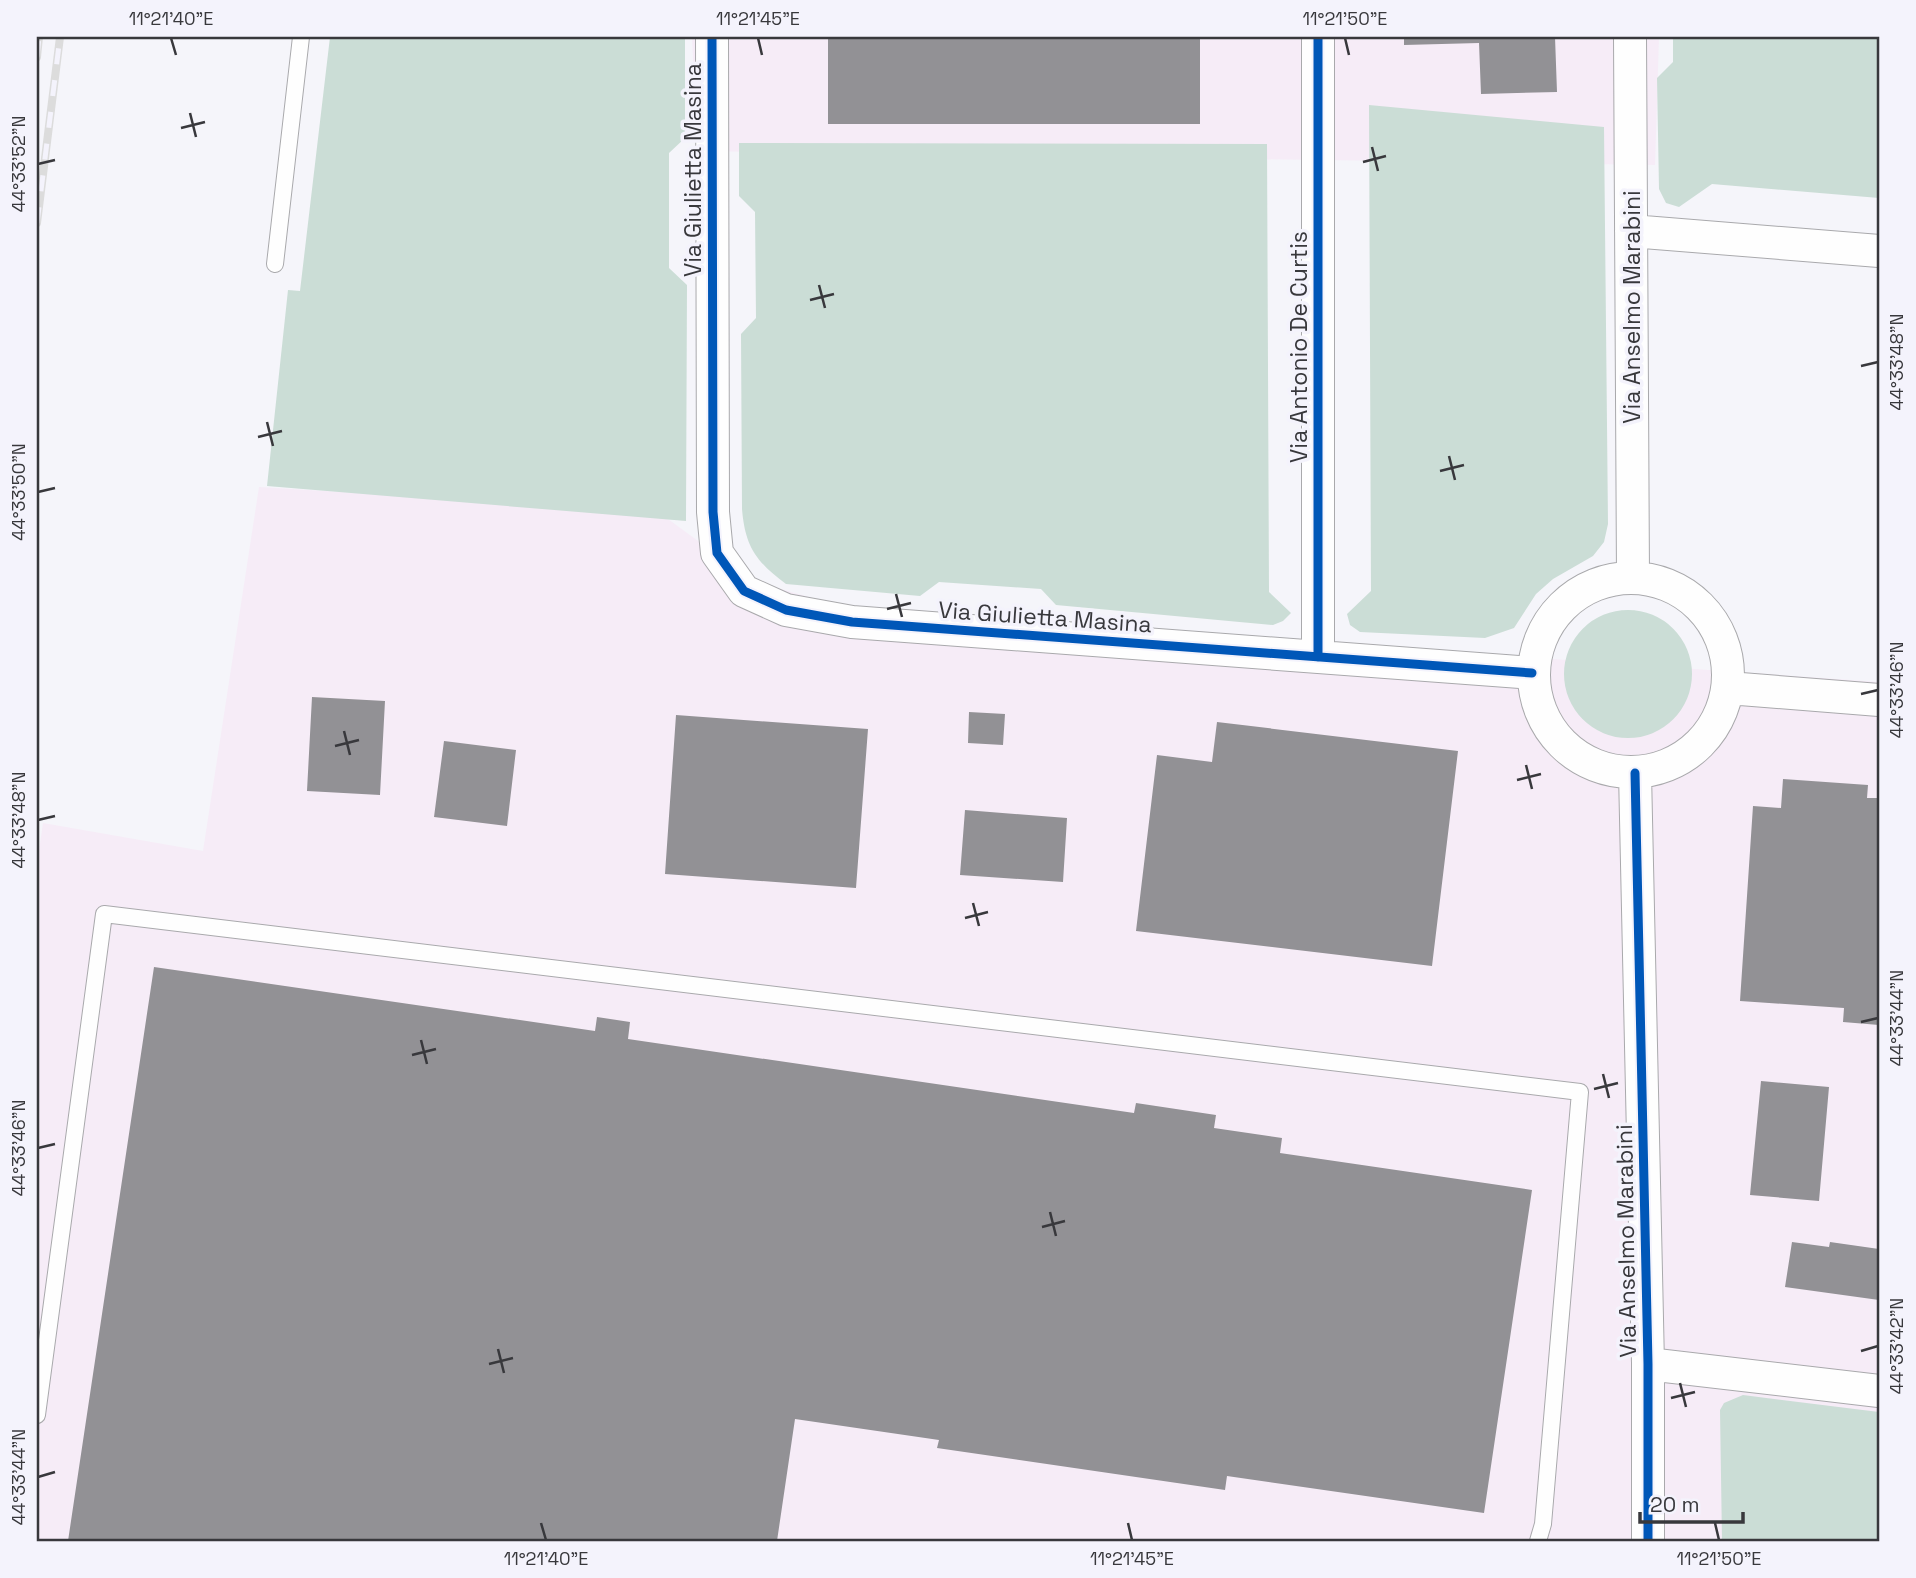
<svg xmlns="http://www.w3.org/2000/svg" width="1916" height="1578" font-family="'Space Grotesk',sans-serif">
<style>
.industrial{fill:#f6ecf7}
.green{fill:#cbddd6}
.building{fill:#929195}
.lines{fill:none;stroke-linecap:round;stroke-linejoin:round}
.service-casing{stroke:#a9a9ac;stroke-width:18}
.minor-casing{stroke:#a9a9ac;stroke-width:34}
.service{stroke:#fefefe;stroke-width:16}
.minor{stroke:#fefefe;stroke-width:32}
.rail-casing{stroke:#dcdcdc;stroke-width:8}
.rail{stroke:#f4f3fc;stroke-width:5;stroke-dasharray:16;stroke-linecap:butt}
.cycleway-casing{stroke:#f4f3fc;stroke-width:13}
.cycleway{stroke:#0057b8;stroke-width:9}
.ticks{fill:none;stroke:#38383c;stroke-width:2.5}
.labels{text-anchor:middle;stroke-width:7;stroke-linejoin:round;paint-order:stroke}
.street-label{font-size:23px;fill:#38383c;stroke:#f4f3fc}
.neatline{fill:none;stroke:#38383c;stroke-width:2.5}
.ticks-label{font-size:18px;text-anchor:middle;fill:#38383c}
</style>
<rect width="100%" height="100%" fill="#f5f5fa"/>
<path class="industrial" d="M 692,37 L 1659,37 L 1655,165 L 697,151 Z
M 259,487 L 657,511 L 753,581 L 881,618 L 1096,627 L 1879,682 L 1879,1541 L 37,1541 L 37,864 L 43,823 L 203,851 Z"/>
<path class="green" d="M 330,37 L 685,37 L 685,138 L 669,153 L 669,268 L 687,285 L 686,521 L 267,486 L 288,290 L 300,291 Z
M 1673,37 L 1879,37 L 1879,198 L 1712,184 L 1679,207 L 1666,203 L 1659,189 L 1657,78 L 1673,62 Z
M 1369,105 L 1604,127 L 1608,524 L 1604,542 L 1593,556 L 1553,579 L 1536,594 L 1514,628 L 1485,638 L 1360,632 L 1350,625 L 1347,614 L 1371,591 Z
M 739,143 L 1267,144 L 1269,592 L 1291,613 L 1283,621 L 1273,625 L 1056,605 L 1041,589 L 939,582 L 920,596 L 786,584 C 756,562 745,546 742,509 L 741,334 L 756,318 L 755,212 L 739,196 Z
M1564 674a64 64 0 1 1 128 0a64 64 0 1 1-128 0Z
M 1743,1395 L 1879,1412 L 1879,1541 L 1722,1541 L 1720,1410 L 1724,1403 Z"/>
<path class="building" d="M 828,37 L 1200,37 L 1200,124 L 828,124 Z
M 1404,37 L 1555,37 L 1557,92 L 1481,94 L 1479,43 L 1404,45 Z
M 312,697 L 385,701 L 380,795 L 307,791 Z
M 969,712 L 1005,714 L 1003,745 L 968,743 Z
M 676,715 L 868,729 L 856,888 L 665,874 Z
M 1217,722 L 1458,751 L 1432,966 L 1136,931 L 1157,755 L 1212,762 Z
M 444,741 L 516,750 L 507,826 L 434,817 Z
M 1783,779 L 1868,785 L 1867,798 L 1879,798 L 1879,1025 L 1843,1022 L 1844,1008 L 1740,1001 L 1753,806 L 1781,808 Z
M 965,810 L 1067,818 L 1063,882 L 960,875 Z
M 154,967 L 595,1031 L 597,1017 L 630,1022 L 628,1039 L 1134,1113 L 1136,1103 L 1216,1115 L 1214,1128 L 1282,1138 L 1280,1153 L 1532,1190 L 1484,1513 L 1227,1476 L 1225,1490 L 937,1448 L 939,1440 L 795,1419 L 777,1541 L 68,1541 Z
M 1761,1081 L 1829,1087 L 1819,1201 L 1750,1195 Z
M 1792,1242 L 1829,1247 L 1830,1242 L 1879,1249 L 1879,1300 L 1785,1287 Z"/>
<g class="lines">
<g class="service-casing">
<path id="service" d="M 275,264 L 301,37
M 37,1415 L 104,914 L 1580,1092 L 1543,1524 L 1538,1541"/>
</g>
<g class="minor-casing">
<path id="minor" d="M 712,37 L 713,512 L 717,553 L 744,591 L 786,610 L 852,622 L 1532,673
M 1630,37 L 1633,577
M 1631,231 L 1879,251
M1534 675a97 97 0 1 1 194 0a97 97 0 1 1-194 0Z
M 1318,657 L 1318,37
M 1728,688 L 1879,700
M 1635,773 L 1648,1364 L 1648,1541
M 1648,1364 L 1879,1391"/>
</g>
<use href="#service" class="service"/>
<use href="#minor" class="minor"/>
<g class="rail-casing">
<path id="rail" d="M 37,57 L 39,37
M 37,223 L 60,37"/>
</g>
<use href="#rail" class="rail"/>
<g class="cycleway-casing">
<path id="cycleway" d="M 712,37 L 713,512 L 717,553 L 744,591 L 786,610 L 852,622 L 1532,673
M 1318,657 L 1318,37
M 1635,773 L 1648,1364 L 1648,1541"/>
</g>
<use href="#cycleway" class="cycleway"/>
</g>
<path class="ticks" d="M 171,38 L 176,55M 758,38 L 762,55M 1345,38 L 1349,55M 190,113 L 196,137M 181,128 L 205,122M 1372,147 L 1378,171M 1363,162 L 1386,156M 38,164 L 55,160M 819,285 L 825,308M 810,300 L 834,294M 1861,366 L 1878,362M 267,422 L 273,446M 258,437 L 282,431M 1449,456 L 1455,480M 1440,471 L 1464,465M 38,492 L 55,488M 896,594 L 902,617M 887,609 L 911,603M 1861,694 L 1878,690M 344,731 L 350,755M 335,746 L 359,740M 1526,765 L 1532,789M 1517,780 L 1541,774M 38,820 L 55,816M 973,903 L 979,926M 965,918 L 988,912M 1861,1022 L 1878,1018M 421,1040 L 427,1064M 412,1055 L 436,1049M 1603,1074 L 1609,1098M 1594,1089 L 1618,1083M 38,1148 L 55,1144M 1050,1212 L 1056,1236M 1042,1227 L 1065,1221M 498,1349 L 504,1373M 1861,1351 L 1878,1346M 489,1364 L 513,1358M 1680,1383 L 1686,1407M 1671,1398 L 1695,1392M 38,1477 L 55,1472M 541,1523 L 546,1540M 1128,1523 L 1132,1540M 1715,1523 L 1719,1540"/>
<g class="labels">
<g class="street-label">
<text transform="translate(693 170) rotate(-90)" y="8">Via Giulietta Masina</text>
<text transform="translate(1632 307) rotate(-90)" y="8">Via Anselmo Marabini</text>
<text transform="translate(1299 347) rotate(-90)" y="8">Via Antonio De Curtis</text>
<text transform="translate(1045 617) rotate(4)" y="8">Via Giulietta Masina</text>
<text transform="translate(1626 1241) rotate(-91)" y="8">Via Anselmo Marabini</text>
</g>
</g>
<rect width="1916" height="1578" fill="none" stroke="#f4f3fc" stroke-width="77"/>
<path d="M1640 1512v10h103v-10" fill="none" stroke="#38383c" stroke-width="3.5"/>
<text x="1650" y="1512" font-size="21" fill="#38383c" stroke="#f4f3fc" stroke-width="5" paint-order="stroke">20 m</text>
<rect x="38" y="38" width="1840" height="1502" class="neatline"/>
<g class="ticks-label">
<text x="171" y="25">11°21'40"E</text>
<text x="758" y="25">11°21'45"E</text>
<text x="1345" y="25">11°21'50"E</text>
<text transform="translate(19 164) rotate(-90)" y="6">44°33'52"N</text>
<text transform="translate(1897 362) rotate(-90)" y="6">44°33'48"N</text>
<text transform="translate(19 492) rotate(-90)" y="6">44°33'50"N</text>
<text transform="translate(1897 690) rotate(-90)" y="6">44°33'46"N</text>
<text transform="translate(19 820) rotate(-90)" y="6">44°33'48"N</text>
<text transform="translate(1897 1018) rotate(-90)" y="6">44°33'44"N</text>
<text transform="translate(19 1148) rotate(-90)" y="6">44°33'46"N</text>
<text transform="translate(1897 1346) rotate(-90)" y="6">44°33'42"N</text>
<text transform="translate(19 1477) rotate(-90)" y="6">44°33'44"N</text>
<text x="546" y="1565">11°21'40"E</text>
<text x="1132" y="1565">11°21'45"E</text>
<text x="1719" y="1565">11°21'50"E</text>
</g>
</svg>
